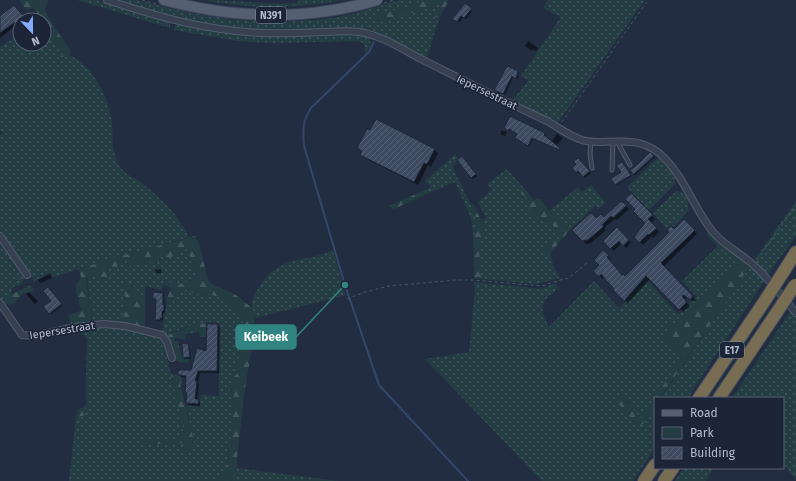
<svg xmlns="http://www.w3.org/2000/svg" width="796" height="481" font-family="'Fira Sans',sans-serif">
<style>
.green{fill:url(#green-dots)}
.forest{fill:url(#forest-firs)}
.shadow{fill:#0007}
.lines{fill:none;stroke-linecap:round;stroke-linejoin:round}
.stream{stroke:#34476a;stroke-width:2}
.building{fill:url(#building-hatch);stroke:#1e2739}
.service-casing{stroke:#525b6c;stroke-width:5}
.minor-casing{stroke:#525b6c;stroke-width:8}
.primary-casing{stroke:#40495b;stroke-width:12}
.motorway-casing{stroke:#3f4859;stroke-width:14}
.path{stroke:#435a60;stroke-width:1;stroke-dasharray:3 3;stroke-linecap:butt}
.service{stroke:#374051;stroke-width:3}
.minor{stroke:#374051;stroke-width:6}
.primary{stroke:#555f72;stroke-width:10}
.motorway{stroke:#786d53;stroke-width:12}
.motorway-bridge-casing{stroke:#3f4859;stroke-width:14;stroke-linecap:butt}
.motorway-bridge{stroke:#786d53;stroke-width:12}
.labels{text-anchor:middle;stroke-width:3.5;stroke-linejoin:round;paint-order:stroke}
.shield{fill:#1c2537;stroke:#868e9f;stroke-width:1}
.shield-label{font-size:10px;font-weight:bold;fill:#b3bbcc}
.street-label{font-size:11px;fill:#b3bbcc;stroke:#1c2537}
.leader{fill:none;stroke:#308481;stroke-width:1.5}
.callout-dot{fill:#308481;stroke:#1c2537;stroke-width:1.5}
.callout{fill:#308481;stroke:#308481;stroke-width:1.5}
.callout-label{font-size:12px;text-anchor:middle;font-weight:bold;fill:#fff}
</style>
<defs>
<pattern id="green-dots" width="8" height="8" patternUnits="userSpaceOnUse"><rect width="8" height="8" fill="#243d43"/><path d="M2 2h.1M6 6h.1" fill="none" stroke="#41575d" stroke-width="1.8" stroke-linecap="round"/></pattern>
<pattern id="forest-firs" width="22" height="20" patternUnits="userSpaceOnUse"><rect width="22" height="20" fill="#243d43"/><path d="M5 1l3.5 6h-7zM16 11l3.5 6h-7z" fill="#41575d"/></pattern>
<pattern id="building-hatch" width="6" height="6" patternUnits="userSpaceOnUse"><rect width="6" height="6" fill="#3e4a62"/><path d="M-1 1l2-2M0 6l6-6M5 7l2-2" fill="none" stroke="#586277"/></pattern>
</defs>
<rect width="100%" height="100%" fill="#222d42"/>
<path class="green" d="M 77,0 L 97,0 L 144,16 L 170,23 L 170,28 Z
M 112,0 L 137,0 L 191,13 L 236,20 L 284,22 L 325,19 L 353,14 L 399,0 L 426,0 L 404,8 L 376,15 L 376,19 L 381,22 L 441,3 L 436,18 L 439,19 L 428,54 L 427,56 L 424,57 L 371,30 L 346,28 L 323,30 L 256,31 L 208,25 L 178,18 Z
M 204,0 C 235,0 266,5 298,3 L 299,0 L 342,0 C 297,9 250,9 204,0 Z
M 548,0 L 645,0 L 557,124 L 512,101 L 529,80 L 521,76 L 561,17 L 543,8 Z
M 176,23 L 210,29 L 345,34 L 364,36 L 369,38 C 372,44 370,47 367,53 L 364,51 L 365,47 L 363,43 L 357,41 L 274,43 L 237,41 L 174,30 Z
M 44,25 L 64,53 L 56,62 L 58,64 L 66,55 C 73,55 78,60 84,65 C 97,78 107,96 111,116 C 114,133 110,146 118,164 C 123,174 135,178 143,184 C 162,199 179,216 189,237 L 117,257 L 53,277 L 50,272 L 34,282 L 0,232 L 0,135 L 3,133 L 0,130 L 0,47 L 20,34 L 20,44 L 44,44 Z
M 455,154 L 458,159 L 456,160 L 457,162 L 452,166 L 471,205 L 475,217 L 476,236 L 473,235 L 471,218 L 455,182 L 429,193 L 427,189 L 431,187 L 425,181 Z
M 659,157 C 665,164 677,174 675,184 L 649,210 L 627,187 Z
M 507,169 L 523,187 L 519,191 L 530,201 L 539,219 L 547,220 L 561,233 L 561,237 L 556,242 L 545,244 L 544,251 L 551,255 L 553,265 L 560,278 L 537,284 L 481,279 L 479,248 L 485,227 L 482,221 L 486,218 L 478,202 L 492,190 L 487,184 Z
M 591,185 L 606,203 L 598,209 L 595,206 L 569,231 L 549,211 L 578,187 L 582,192 Z
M 676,191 C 687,192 688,201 689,210 L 673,227 L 671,225 L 667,229 L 653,213 Z
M 796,201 L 796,236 L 768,274 L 753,262 Z
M 0,239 L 25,275 L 22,284 L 15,286 L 11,290 L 12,294 L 0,301 Z
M 718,246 L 739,262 L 675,329 L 662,336 L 683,356 L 641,420 L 624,397 L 639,429 L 655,406 L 655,448 L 633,481 L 542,481 L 425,359 L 469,352 L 475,291 L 474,282 L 540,289 L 556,283 L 557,288 C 555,292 552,294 548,297 C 538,306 544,318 549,327 L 594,281 L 619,308 L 647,280 L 678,314 L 696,296 L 682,281 Z
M 185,248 L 189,252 L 197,278 L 178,285 L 164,283 L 165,285 L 163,287 L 161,290 L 145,286 L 145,299 L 139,297 L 135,291 L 124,320 L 102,319 L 102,322 L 92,323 L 87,276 L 94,272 L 97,273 L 100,278 L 103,279 L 105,278 L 108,269 L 109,268 L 117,270 L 117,266 L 125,261 L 128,261 L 130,266 L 134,260 L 138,261 L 139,264 L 145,266 L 144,259 L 148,259 L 152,265 L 160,260 L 160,257 L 172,257 L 177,251 Z
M 333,250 L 346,295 L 255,318 C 255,314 252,310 252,307 C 251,300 255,295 258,289 C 272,265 287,262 312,257 C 320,255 326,254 333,250 Z
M 750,266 L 759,273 L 764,281 L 688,398 L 661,398 Z
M 185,289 C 197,296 204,294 216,296 C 226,298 239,310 243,318 L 237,374 L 232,378 L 230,390 L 234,396 L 230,448 L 225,469 L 217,481 L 69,481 L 76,417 L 83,416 L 89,407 L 89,377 L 86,377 L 87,339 L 84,335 L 72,331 L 76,328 L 118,326 L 159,337 L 167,358 L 184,430 L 182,438 L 180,439 L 140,440 L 140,445 L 181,443 L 184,446 L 185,455 L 188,455 L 189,448 L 194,442 L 186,406 L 199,407 L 201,395 L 219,396 L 219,323 L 206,322 L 206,324 C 192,324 178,330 165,336 L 162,332 L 167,302 L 170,303 L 177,293 Z
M 790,312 L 796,317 L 796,479 L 783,464 L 783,398 L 732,398 Z
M 237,468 L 339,481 L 405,481 L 231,481 Z
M 684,468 L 713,468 L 706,481 L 675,481 Z"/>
<path class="forest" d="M 20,0 L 49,0 C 47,3 45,6 45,9 C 46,17 65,42 70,50 L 71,52 L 70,55 L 66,55 L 58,64 L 56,62 L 64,53 L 44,25 L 44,20 L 40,20 L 33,8 L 27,10 L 23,7 Z
M 426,0 L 449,0 L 439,19 L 435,18 L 441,4 L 381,22 L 376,19 L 375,15 L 404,8 Z
M 523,187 L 534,200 L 540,199 L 549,211 L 569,231 L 552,251 L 551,255 L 543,251 L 545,244 L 555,242 L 561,237 L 561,233 L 547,220 L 534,217 L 530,212 L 528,203 L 530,201 L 519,191 Z
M 427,189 L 429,193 L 394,209 L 389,206 Z
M 473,204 L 485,227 L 479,248 L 481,279 L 474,279 L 473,235 L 476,235 L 475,217 L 471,205 Z
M 707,230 L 750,266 L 660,398 L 655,398 L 683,356 L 662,336 L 671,324 L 676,328 L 739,262 L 718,246 L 707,235 Z
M 195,236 L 200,246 L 208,281 L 212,284 L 236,295 L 252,308 L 254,313 L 255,330 L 244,394 L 237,459 L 237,468 L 231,481 L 217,481 L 225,469 L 228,460 L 230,448 L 234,396 C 230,390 230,385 232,378 L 237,374 L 243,318 C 239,310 226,298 216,296 C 202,293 199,297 185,289 L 177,293 L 170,303 L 166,301 L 171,288 L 165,285 L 164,283 L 168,281 L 178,285 L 197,278 L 189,252 L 185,248 L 177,251 L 172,257 L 160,257 L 159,264 L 152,265 L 148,259 L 144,259 L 145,266 L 141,267 L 138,261 L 135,260 L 134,267 L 132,268 L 130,266 L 128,261 L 125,261 L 117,266 L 117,272 L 115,273 L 109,268 L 108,269 L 107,277 L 103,279 L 100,278 L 97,273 L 94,272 L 87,276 L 86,279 L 92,323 L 72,326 L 68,315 L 81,311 L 75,286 L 81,278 L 79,269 L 117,257 Z
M 125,283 L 135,285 C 135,293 137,296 145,299 L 145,328 L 102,322 L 102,319 L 124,320 Z
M 29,286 L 31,286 L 34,291 L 22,294 C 19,298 15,303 10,305 L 6,303 L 3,299 L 12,294 Z
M 198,324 L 206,324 L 206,337 L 200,337 L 199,332 L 186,334 L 185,340 L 174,337 L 175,341 L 178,342 L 182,357 L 189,358 L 190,359 L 187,363 C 179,363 174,358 167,358 L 159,337 C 173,335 185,327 198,324 Z
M 171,374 L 181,375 L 182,382 L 180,384 L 194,442 C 192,447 189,447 188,455 L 185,455 L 184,446 L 181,443 L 140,445 L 140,440 L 180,439 L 182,438 L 184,430 Z
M 86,377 L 89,377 L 89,407 L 83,416 L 76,417 L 77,410 L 84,407 L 86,404 Z
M 623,397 L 641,419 L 655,398 L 655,406 L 639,429 L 617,402 Z"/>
<path class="shadow" d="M 465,4 L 472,11 L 466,19 L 463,17 L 459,23 L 454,19 Z
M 0,17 L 25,19 L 40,20 L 20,20 L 20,26 L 18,24 L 0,38 Z
M 528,41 L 538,48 L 536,51 L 533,49 L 532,51 L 525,46 Z
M 508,68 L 518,72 L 519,76 L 517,79 L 513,77 L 505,95 L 496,90 Z
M 505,128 L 544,133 L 546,135 L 544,137 L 560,151 L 533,138 L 529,147 L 518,140 L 518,134 L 511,129 L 510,131 Z
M 502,130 L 507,132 L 505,136 L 500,134 Z
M 557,134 L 563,138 L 557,145 L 552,141 Z
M 358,148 L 434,150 L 438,153 L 431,167 L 428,165 L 418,185 L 365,158 L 361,155 L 362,152 Z
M 650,153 L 655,157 L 635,175 L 631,171 Z
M 464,159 L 477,176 L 473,179 L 472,177 Z
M 578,159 L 591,173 L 585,178 L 580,172 L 578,173 L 573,168 L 577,164 Z
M 623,164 L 631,176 L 617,185 L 616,184 L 622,172 Z
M 631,194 L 655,219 L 651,223 L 659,232 L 653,238 L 652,236 L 643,245 L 635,237 L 647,224 L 636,209 Z
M 621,202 L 629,209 L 617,220 L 615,219 L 604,228 L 606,230 L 591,243 L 586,244 L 573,230 L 596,219 L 604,218 Z
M 684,220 L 697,234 L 664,266 L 696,300 L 694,302 L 687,297 L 685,300 L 690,306 L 683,312 L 650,279 L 628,303 L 614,290 L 615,289 L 605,277 L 603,279 L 594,271 L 600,264 L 603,251 L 611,259 L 609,261 L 623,276 L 626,278 Z
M 617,228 L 631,243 L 626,248 L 622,243 L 614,251 L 604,241 Z
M 155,269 L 161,269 L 161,273 L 156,273 Z
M 50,274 L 52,278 L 40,283 L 38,280 Z
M 50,289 L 62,306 L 51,314 L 50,313 L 52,301 Z
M 29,292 L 38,301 L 35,304 L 26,294 Z
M 163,294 L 164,296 L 165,312 L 163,314 L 163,320 L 157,321 L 156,319 L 157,300 L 154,298 Z
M 218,325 L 220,327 L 219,373 L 200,373 L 198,383 L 199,384 L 197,400 L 200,402 L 200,406 L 189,405 L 187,403 L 188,394 L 186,392 L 187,378 L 181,377 L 179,375 L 192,371 L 207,352 Z
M 188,344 L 189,346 L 191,359 L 185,359 L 184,358 L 183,345 Z"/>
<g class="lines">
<path class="stream" d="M 374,42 L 369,52 L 311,108 C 302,122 303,130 304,146 L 345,285 L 379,385 L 468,481"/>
</g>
<path class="building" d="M 465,3 L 472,8 L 464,18 L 461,16 L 457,22 L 452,19 Z
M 14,5 L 25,18 L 35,12 L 40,20 L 20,20 L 20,27 L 15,22 L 0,33 L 0,16 Z
M 507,66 L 518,71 L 517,73 L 518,74 L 515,79 L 512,76 L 503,94 L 494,90 Z
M 510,116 L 545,133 L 544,135 L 560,148 L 559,150 L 532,138 L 528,146 L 515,138 L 517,134 L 509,129 L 508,131 L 504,128 Z
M 376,119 L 435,149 L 427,164 L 424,163 L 414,182 L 360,155 L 362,151 L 357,148 L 367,129 L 370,130 Z
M 650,152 L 654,156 L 633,175 L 630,170 L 638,164 Z
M 462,156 L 476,174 L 471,178 L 457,160 Z
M 578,158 L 590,171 L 583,177 L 578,171 L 576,173 L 572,168 L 576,164 L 573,161 Z
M 622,162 L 631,175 L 615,185 L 611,179 L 621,172 L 616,165 Z
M 631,193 L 653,215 L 648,219 L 657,228 L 649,235 L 648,234 L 639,243 L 634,237 L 645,223 L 633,211 L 635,209 L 625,199 Z
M 621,201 L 627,205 L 613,218 L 611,216 L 602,225 L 604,226 L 588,240 L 582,241 L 572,230 L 591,213 L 596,218 L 601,214 L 604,217 Z
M 684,219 L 695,230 L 661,263 L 693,296 L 690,300 L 684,295 L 682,296 L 687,302 L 679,310 L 646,276 L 624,301 L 613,290 L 614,289 L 601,274 L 599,277 L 593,271 L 599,265 L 594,260 L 603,250 L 609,255 L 607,257 L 622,275 L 623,274 L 625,276 L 669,232 L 667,229 L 671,226 L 674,229 Z
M 617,227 L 629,240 L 623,246 L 619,241 L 610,249 L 603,241 Z
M 48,287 L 62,304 L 49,314 L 43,306 L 51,301 L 43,291 Z
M 153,292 L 163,293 L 163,305 L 164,305 L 164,310 L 162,312 L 162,319 L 160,318 L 160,320 L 155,320 L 156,299 L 153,299 Z
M 207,324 L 218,324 L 217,371 L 198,371 L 195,381 L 197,381 L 195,399 L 199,399 L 198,404 L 186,403 L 187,393 L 185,393 L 186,376 L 178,375 L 178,370 L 191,370 L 197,348 L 206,351 Z
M 188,343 L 190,357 L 183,358 L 182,344 Z"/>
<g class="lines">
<g class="service-casing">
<path id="service" d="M 591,141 L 590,154 L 592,168
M 619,141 L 619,145 L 630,165
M 612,170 L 613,141"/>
</g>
<g class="minor-casing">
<path id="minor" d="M 107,0 C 158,17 208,31 263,33 C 283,34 303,33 323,32 C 335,32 347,30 359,32 C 381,35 402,49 421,59 C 463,80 504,101 547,121 C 558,127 569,136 582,140 C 588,142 595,142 602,142 C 622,141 642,139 659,153 C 684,174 693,208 713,232 C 723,244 738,252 750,262 C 768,277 781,296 796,313
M 0,236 L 27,275
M 0,303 L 22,335 L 34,336 L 75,327 L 104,324 L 125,326 L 162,335 L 167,342 L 172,358"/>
</g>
<g class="primary-casing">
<path id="primary" d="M 164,0 C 234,19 308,21 377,0"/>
</g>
<g class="motorway-casing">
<path id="motorway" d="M 784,271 L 796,252
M 699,398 L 764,302
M 719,398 L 775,315
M 644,481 L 655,465
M 664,481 L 673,468"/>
</g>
<path class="path" d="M 142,0 L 156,4
M 384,3 L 394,0
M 562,122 L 648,0
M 757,260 L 796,205
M 347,299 L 365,292 L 389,286 L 456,280 L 472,280 L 542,286 L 560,280 L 569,278 L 587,263"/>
<use href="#service" class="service"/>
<use href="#minor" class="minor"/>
<use href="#primary" class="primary"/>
<use href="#motorway" class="motorway"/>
<g class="motorway-bridge-casing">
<path id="motorway-bridge" d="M 764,302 L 784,271
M 775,315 L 795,285"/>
</g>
<use href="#motorway-bridge" class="motorway-bridge"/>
</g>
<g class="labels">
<g class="shield">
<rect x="256" y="7" width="30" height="16" rx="3"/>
<rect x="720" y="342" width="24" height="16" rx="3"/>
</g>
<g class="shield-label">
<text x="271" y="19">N391</text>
<text x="732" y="354">E17</text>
</g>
<g class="street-label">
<text transform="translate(487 92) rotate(26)" y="4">Iepersestraat</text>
<text transform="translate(62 330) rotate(-9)" y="4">Iepersestraat</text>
</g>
</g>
<path class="leader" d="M345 285L296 337"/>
<circle class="callout-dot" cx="345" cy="285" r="4"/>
<rect class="callout" x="236" y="325" width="60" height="24" rx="4"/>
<g class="callout-label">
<text x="266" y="341">Keibeek</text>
</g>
<rect x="654" y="397" width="130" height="72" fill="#1c2537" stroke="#586173"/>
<rect x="662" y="410" width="20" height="6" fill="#555f72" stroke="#586173"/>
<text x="690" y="417" font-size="12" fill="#b3bbcc">Road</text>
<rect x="662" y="427" width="20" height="12" fill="#243d43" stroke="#586173"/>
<text x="690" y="437" font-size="12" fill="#b3bbcc">Park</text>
<rect x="662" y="447" width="20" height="12" fill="url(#building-hatch)" stroke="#586173"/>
<text x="690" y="457" font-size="12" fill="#b3bbcc">Building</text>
<g transform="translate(32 32) rotate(158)"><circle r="19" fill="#1c2537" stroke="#586173"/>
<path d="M0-3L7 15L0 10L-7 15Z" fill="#85aaff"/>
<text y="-6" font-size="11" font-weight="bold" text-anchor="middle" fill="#b3bbcc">N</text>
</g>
</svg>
